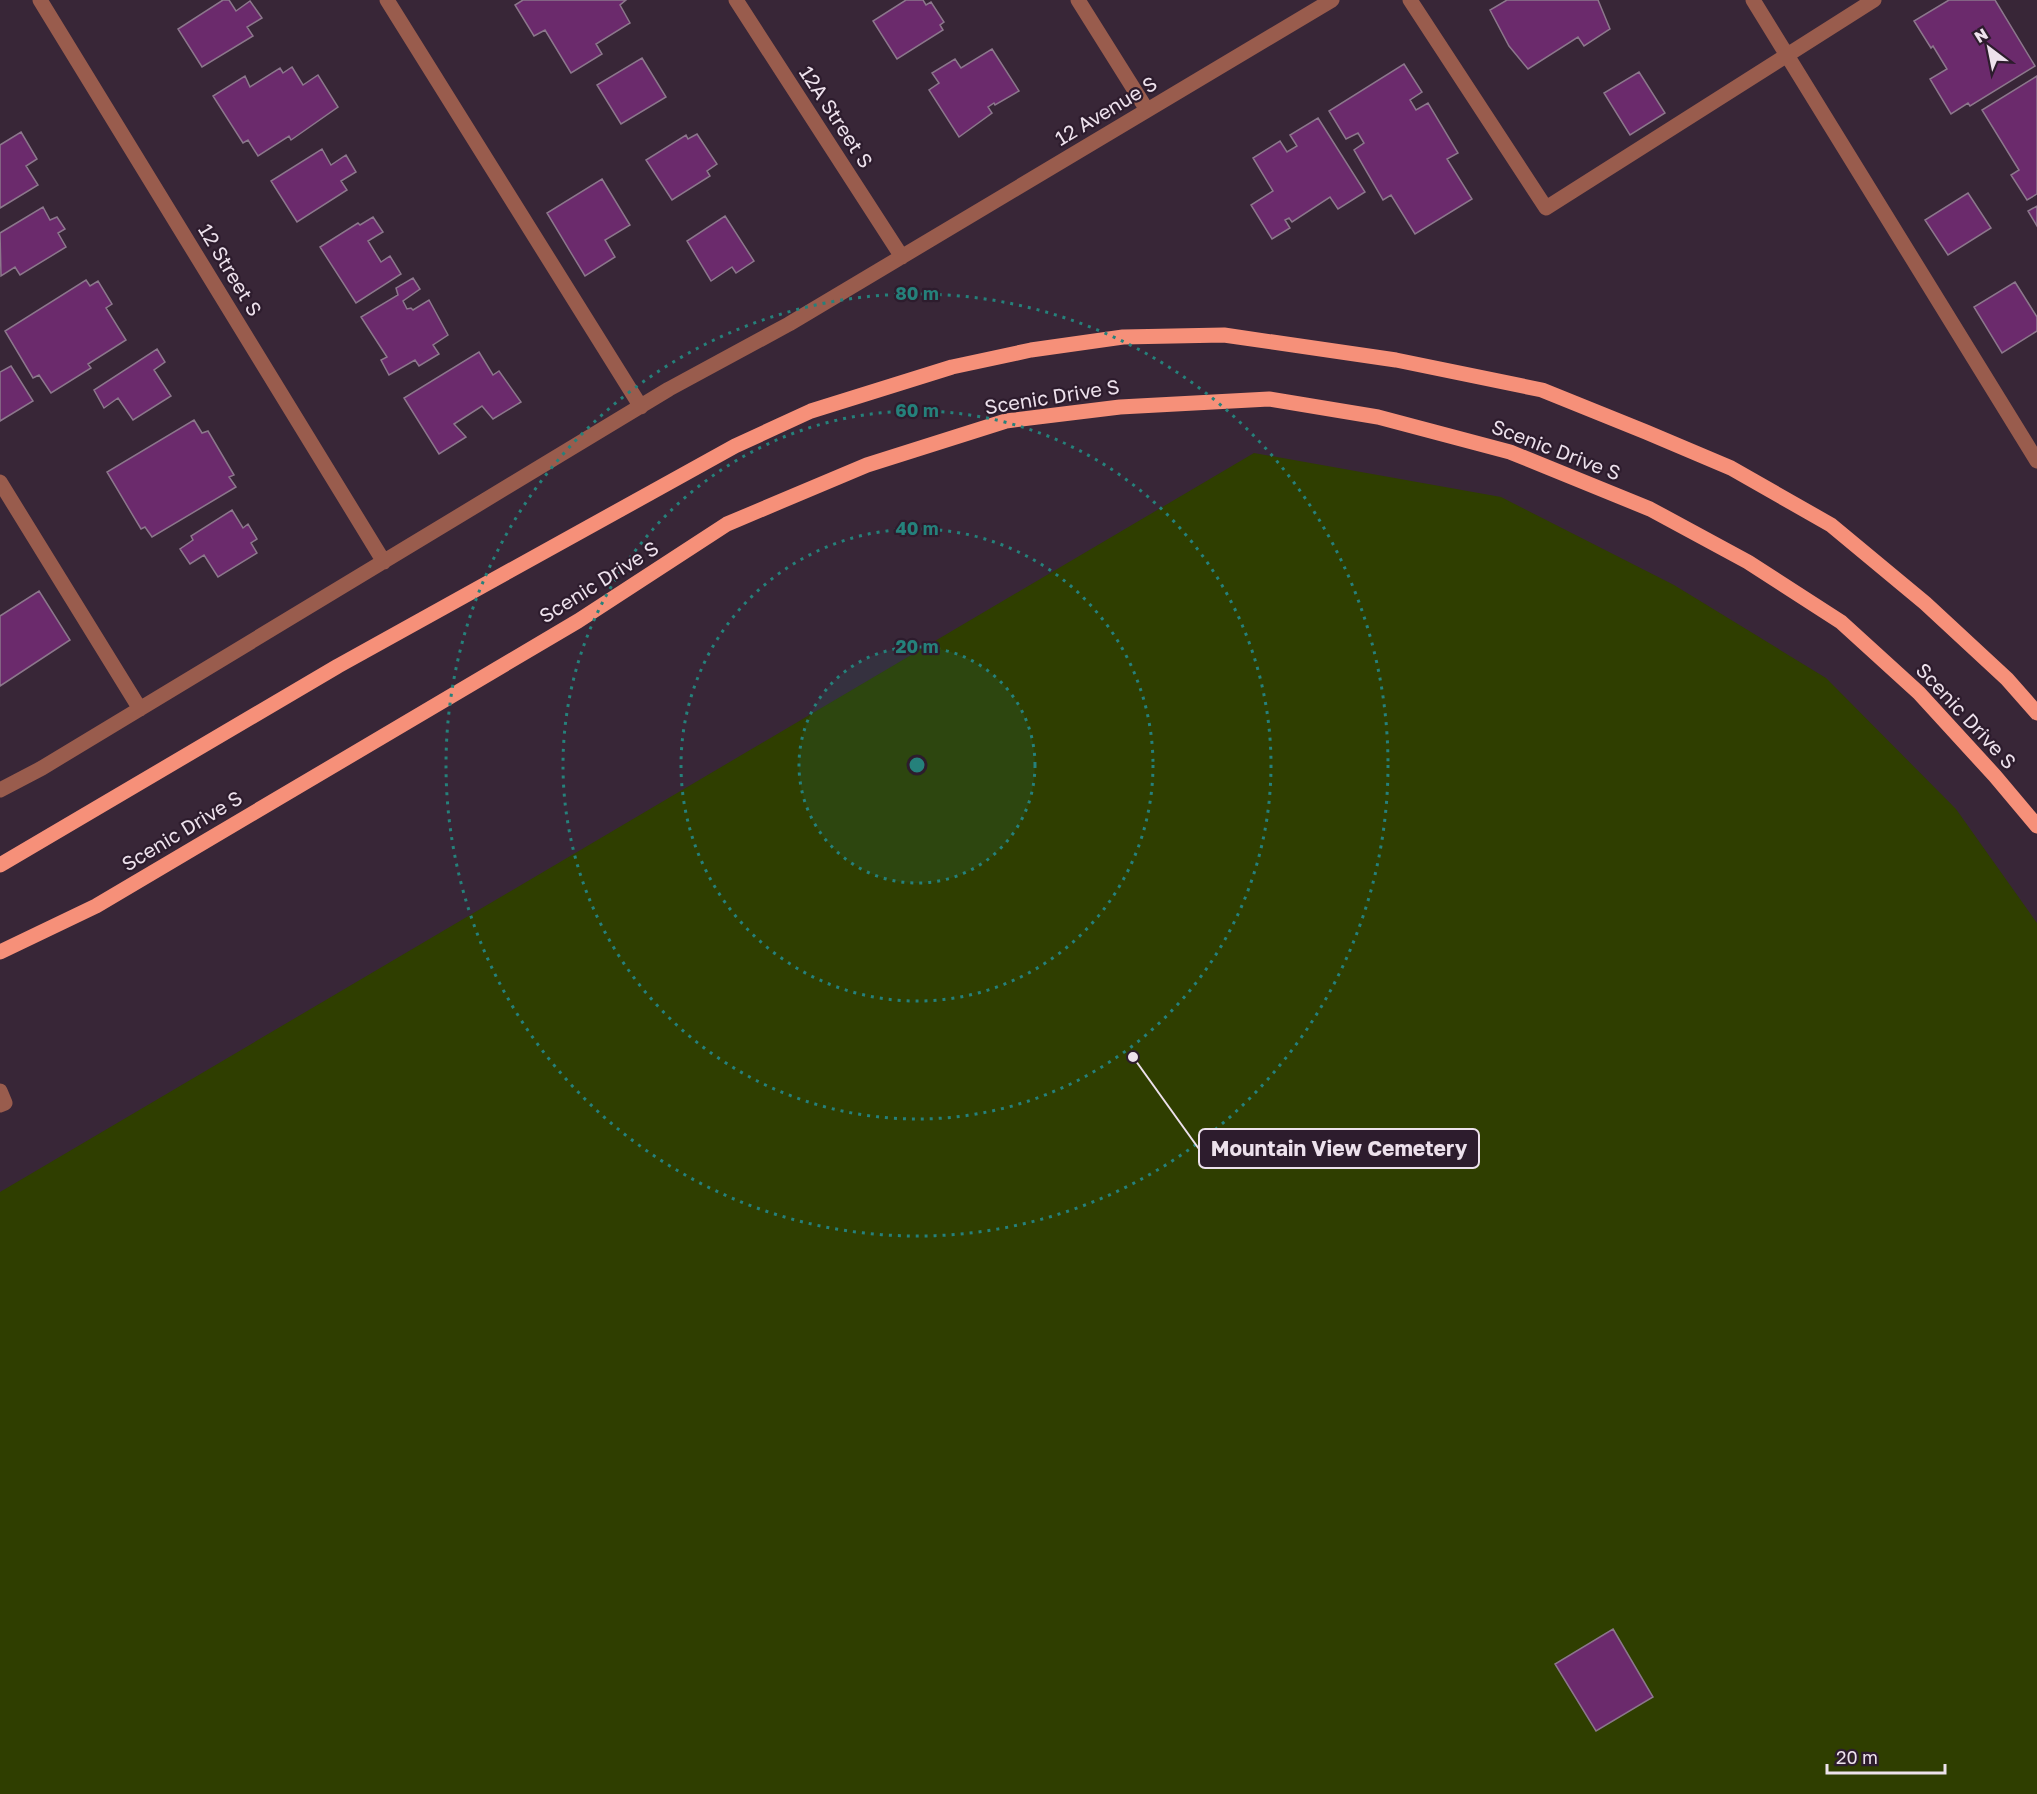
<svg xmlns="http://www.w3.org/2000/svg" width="2037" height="1794" font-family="'Golos Text',sans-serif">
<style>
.green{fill:#2f3e00}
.building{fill:#6b2a6c;stroke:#8c778c;stroke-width:1.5}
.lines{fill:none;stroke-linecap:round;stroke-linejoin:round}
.minor{stroke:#995c4d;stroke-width:15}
.major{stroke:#f69079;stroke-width:15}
.ring{fill:none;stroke:#25817b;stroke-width:3;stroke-dasharray:3 6}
.labels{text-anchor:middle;stroke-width:4.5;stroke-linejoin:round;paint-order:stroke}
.street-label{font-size:20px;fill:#ede1ec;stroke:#2d1c2d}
.centre{fill:#25817b;stroke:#2d1c2d;stroke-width:3}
.ring-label{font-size:18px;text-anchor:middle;font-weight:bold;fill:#25817b;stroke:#2d1c2d;stroke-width:4.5;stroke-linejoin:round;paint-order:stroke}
.leader{fill:none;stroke:#ede1ec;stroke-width:2}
.callout-dot{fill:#ede1ec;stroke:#2d1c2d;stroke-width:2}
.callout{fill:#2d1c2d;stroke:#ede1ec;stroke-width:2}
.callout-label{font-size:21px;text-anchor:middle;font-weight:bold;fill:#ede1ec}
</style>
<rect width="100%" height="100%" fill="#382637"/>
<path class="green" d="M 1254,453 L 1501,497 L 1674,585 L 1826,678 L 1956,809 L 2037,923 L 2037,1794 L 0,1794 L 0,1192 Z"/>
<path class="building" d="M 223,0 L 229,0 L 236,11 L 250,1 L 262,18 L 247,27 L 253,36 L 202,67 L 178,29 Z
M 523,0 L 626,0 L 620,5 L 630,23 L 596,44 L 602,54 L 571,73 L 545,30 L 534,36 L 515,5 Z
M 906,0 L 923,0 L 926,5 L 931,2 L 944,22 L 940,25 L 943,30 L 897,59 L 873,21 Z
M 1507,0 L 1598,0 L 1610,29 L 1584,46 L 1578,37 L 1528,69 L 1509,46 L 1490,10 Z
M 1949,0 L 1995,0 L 2035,66 L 1970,106 L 1968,103 L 1951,114 L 1930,79 L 1947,69 L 1933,46 L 1931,48 L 1914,21 Z
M 992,49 L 1019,91 L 995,105 L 994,103 L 988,107 L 992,113 L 959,137 L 929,90 L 939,83 L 932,73 L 955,59 L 961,68 Z
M 642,58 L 666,97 L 621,124 L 597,85 Z
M 1404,64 L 1422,92 L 1410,100 L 1416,110 L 1428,103 L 1458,153 L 1447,159 L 1472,199 L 1415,234 L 1391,195 L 1383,200 L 1354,150 L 1364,143 L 1358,133 L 1346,139 L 1329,111 Z
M 292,67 L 303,85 L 318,75 L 338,107 L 291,140 L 289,136 L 258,156 L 248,140 L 243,143 L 213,96 L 245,76 L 250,87 L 280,68 L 283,73 Z
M 1639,72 L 1665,113 L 1630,135 L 1604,93 Z
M 2037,76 L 2037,194 L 2027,200 L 2011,175 L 2019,170 L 1982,110 Z
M 1318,118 L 1365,192 L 1338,209 L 1330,197 L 1292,222 L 1289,218 L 1285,220 L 1290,228 L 1272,239 L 1251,205 L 1273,191 L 1253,158 L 1280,141 L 1287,152 L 1297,146 L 1290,135 Z
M 21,132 L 37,159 L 26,166 L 38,185 L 0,208 L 0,145 Z
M 697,134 L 717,164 L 707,171 L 710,176 L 672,200 L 646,160 L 686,135 L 688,139 Z
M 322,149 L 331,165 L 346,155 L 356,172 L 341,181 L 347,190 L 297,222 L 271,181 Z
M 602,179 L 630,225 L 605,240 L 615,257 L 585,276 L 547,213 Z
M 1968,193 L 1991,228 L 1948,255 L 1925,220 Z
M 2037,206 L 2037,226 L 2028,211 Z
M 43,207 L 50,220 L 57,217 L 65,229 L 58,233 L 66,247 L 20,275 L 15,267 L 1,276 L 0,233 Z
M 725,216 L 754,261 L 736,273 L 732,267 L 711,281 L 687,241 Z
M 373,217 L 383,232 L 368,241 L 381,262 L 390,256 L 401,274 L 356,303 L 320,247 L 358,223 L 360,225 Z
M 413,278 L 420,289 L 403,301 L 407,309 L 411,308 L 413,310 L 429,300 L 448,335 L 433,345 L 439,354 L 419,366 L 415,360 L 389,375 L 381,360 L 387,357 L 361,317 L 398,295 L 396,288 Z
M 86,280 L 90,286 L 98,281 L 112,304 L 106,308 L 126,340 L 88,364 L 91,368 L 51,393 L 39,375 L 33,378 L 5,331 Z
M 2015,282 L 2037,317 L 2037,331 L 2002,353 L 1974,307 Z
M 157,349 L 165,362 L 154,370 L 171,396 L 133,420 L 118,398 L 104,408 L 94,390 Z
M 479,352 L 493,375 L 499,371 L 521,402 L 493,419 L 482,406 L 454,424 L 466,437 L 439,454 L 404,398 Z
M 11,366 L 33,401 L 0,421 L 0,372 Z
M 194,420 L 202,433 L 208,431 L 234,475 L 229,477 L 236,487 L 152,537 L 145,527 L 141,529 L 107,472 Z
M 232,510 L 243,528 L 248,524 L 257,539 L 251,543 L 257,553 L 218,577 L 204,555 L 190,564 L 180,549 L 193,540 L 191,536 Z
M 39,591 L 70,640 L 0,686 L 0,616 Z
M 1613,1629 L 1653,1697 L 1596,1731 L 1555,1664 Z"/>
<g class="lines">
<path class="minor" d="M 40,0 L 384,562
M 387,0 L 641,407
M 736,0 L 902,257
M 1078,0 L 1147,110
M 1410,0 L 1546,208 L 1874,0
M 1753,0 L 2037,461
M 0,482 L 140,709
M 0,790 L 42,768 L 669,389 L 789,324 L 1332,0
M 0,1091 L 5,1103 L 0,1105"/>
<path class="major" d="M 0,865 L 338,666 L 735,446 L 811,411 L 952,367 L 1031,350 L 1123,337 L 1224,335 L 1396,360 L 1542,390 L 1646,432 L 1731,468 L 1831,525 L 1925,603 L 2007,679 L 2037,713
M 0,952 L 96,906 L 578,621 L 727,524 L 867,465 L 1006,421 L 1120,407 L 1269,399 L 1378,417 L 1510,452 L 1650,509 L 1748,562 L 1841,622 L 1919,693 L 1995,776 L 2037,826"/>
</g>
<circle cx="917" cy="765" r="118" fill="#25817b" fill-opacity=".12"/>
<g class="ring">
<circle cx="917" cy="765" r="118"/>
<circle cx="917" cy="765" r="236"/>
<circle cx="917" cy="765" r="354"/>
<circle cx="917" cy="765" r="471"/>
</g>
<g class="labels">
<g class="street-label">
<text transform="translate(1106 111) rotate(-31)" y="7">12 Avenue S</text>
<text transform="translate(836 117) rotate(57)" y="7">12A Street S</text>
<text transform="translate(230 270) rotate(59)" y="7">12 Street S</text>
<text transform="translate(1052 397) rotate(-9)" y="7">Scenic Drive S</text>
<text transform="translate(1556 450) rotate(21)" y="7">Scenic Drive S</text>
<text transform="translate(599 582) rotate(-32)" y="7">Scenic Drive S</text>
<text transform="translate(1966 716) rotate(47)" y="7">Scenic Drive S</text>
<text transform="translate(182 831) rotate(-31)" y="7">Scenic Drive S</text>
</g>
</g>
<circle cx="917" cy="765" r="9" class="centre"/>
<g class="ring-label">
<text x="917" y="300">80 m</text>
<text x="917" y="417">60 m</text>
<text x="917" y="535">40 m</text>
<text x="917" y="653">20 m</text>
</g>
<path class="leader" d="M1133 1057L1199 1149"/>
<circle class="callout-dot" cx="1133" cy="1057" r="6"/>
<rect class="callout" x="1199" y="1129" width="280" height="39" rx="6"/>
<g class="callout-label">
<text x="1339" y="1156">Mountain View Cemetery</text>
</g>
<g transform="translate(1989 48) rotate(328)" stroke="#2d1c2d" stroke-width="4.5" paint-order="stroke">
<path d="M0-4.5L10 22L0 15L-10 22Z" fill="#ede1ec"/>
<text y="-9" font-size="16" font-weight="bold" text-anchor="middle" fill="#ede1ec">N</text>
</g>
<path d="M1827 1764v9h118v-9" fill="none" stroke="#ede1ec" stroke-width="3"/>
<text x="1836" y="1764" font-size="18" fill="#ede1ec" stroke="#2d1c2d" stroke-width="4.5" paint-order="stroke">20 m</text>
</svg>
